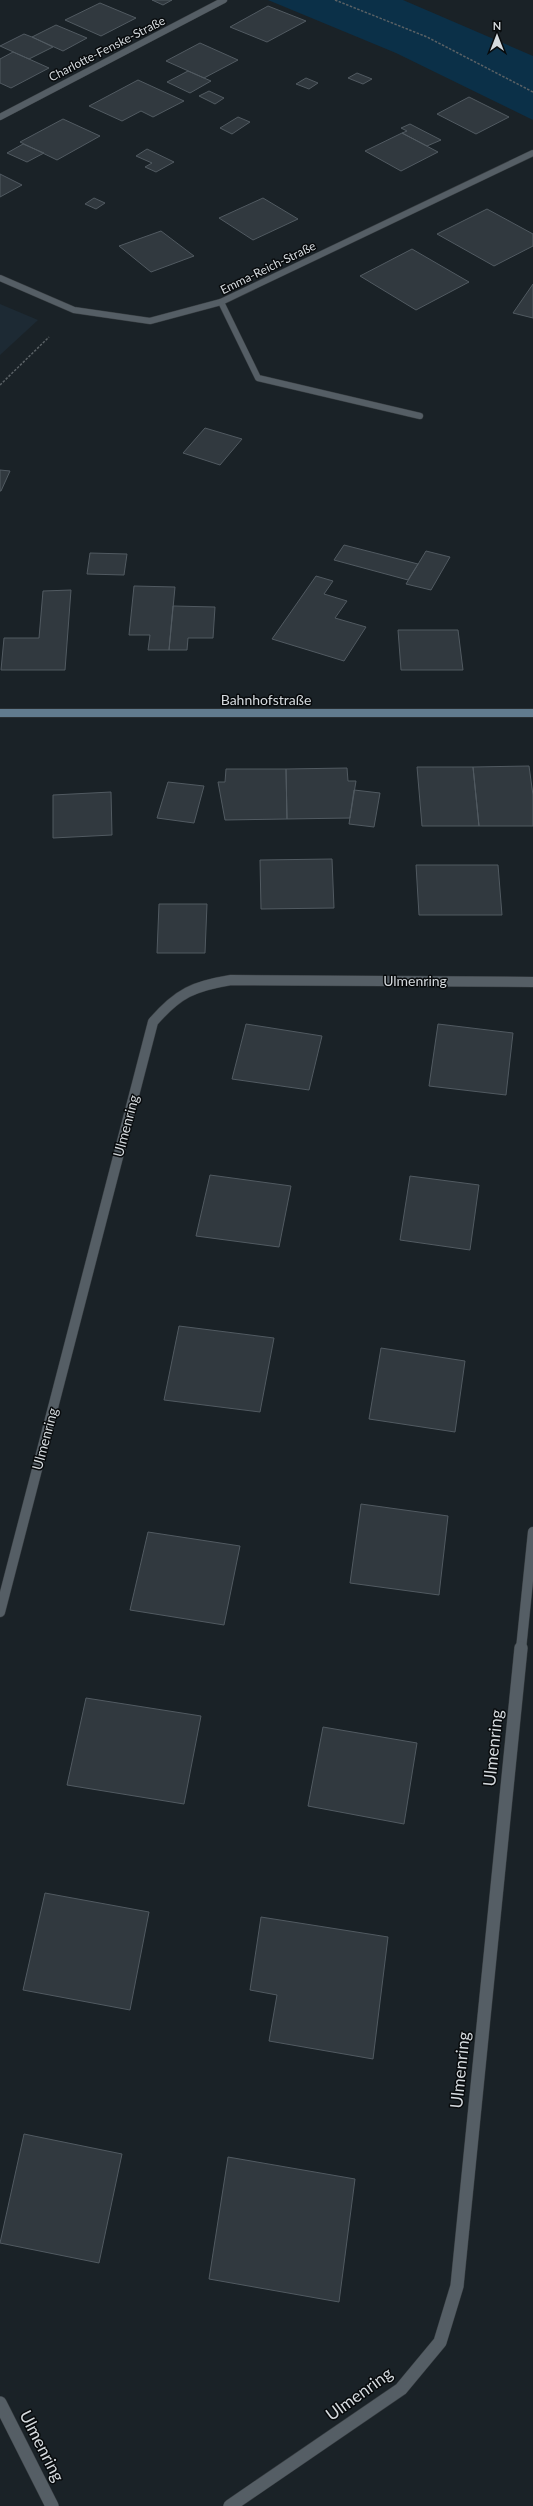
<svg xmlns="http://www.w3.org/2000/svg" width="533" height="2506" font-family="Lato,sans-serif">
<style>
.built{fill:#1d2a34}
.green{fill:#0b3048}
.building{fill:#31393f;stroke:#515a61}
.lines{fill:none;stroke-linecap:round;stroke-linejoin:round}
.lane-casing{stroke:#373d41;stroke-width:7}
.street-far2-casing{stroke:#373d41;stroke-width:7}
.street-far1-casing{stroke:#373d41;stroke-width:11}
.street-casing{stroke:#373d41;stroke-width:14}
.secondary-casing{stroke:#373d41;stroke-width:9}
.path{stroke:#5a6165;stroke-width:1.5;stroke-dasharray:2.5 1.5;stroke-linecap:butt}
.lane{stroke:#555e65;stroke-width:6}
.street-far2{stroke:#555e65;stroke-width:6}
.street-far1{stroke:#555e65;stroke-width:10}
.street{stroke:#555e65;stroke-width:13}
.secondary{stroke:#617b8e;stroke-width:8}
.labels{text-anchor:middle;stroke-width:3;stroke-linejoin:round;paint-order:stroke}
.far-street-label{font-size:12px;fill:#d5dade;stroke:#080b0d}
.street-label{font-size:14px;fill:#d5dade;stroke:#080b0d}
.near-street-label{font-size:17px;fill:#d5dade;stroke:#080b0d}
</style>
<rect width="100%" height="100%" fill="#1a2227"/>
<path class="built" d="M 0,304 L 38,320 L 0,355 Z"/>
<path class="green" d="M 268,0 L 403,0 L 533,56 L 533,120 L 396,53 Z"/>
<path class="building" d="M 152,0 L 172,0 L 163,5 Z
M 100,3 L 136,18 L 101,36 L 65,20 Z
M 268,6 L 306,21 L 267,42 L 230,27 Z
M 56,25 L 87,38 L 63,51 L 32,37 Z
M 24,34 L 32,37 L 53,47 L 29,59 L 0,46 Z
M 200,43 L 238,60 L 204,78 L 166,61 Z
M 13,52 L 29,59 L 49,68 L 11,88 L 0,83 L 0,59 Z
M 188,71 L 204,78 L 211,81 L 190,93 L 167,82 Z
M 357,73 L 372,79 L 363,84 L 348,78 Z
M 306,78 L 318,83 L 309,89 L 296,84 Z
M 138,80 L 184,101 L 153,117 L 141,111 L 122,121 L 89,106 Z
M 209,91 L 224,98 L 215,104 L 199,96 Z
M 469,97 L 509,117 L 476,134 L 437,114 Z
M 238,117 L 250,122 L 232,134 L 220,128 Z
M 63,119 L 100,136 L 57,160 L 20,142 Z
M 410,124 L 441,140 L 427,146 L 402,133 L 407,131 L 401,128 Z
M 402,133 L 438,152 L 401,171 L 365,151 Z
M 23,144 L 44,153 L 27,162 L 7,153 Z
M 147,149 L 174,162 L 156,172 L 145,167 L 152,163 L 136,156 Z
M 0,174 L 22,185 L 0,197 Z
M 94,198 L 105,203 L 96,209 L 85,204 Z
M 263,198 L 298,219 L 253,240 L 219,218 Z
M 487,209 L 533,234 L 533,246 L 494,266 L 437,234 Z
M 161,231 L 194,256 L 151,272 L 119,246 Z
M 412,249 L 469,282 L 416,310 L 360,276 Z
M 533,284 L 533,318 L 513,313 Z
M 205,428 L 242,439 L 220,465 L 183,453 Z
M 0,470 L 10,471 L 1,491 L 0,491 Z
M 344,545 L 418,564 L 408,580 L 334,560 Z
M 426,551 L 450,557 L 431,590 L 406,584 Z
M 90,553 L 127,554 L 124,575 L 87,574 Z
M 316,576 L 333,581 L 324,594 L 347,601 L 335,618 L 366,627 L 344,661 L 272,639 Z
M 134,586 L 175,587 L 169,650 L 148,650 L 150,635 L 129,635 Z
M 71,590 L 65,670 L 1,670 L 4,638 L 39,638 L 43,591 Z
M 173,606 L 215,607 L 213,638 L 188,638 L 187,650 L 169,650 Z
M 398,630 L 458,630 L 463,670 L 401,670 Z
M 529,766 L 533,795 L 533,826 L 479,826 L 473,767 Z
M 417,767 L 473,767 L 479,826 L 422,826 Z
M 347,768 L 348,781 L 356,781 L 350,818 L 287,819 L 286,769 Z
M 226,769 L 286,769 L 287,819 L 225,820 L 218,782 L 225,782 Z
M 168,782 L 204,786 L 194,823 L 157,818 Z
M 354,790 L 380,793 L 374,827 L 349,824 Z
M 111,792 L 112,835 L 53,838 L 53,795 Z
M 332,859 L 334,908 L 261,909 L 260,860 Z
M 416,865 L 498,865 L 502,915 L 419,915 Z
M 159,904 L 207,904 L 205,953 L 157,953 Z
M 246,1024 L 322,1036 L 309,1090 L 232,1079 Z
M 438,1024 L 513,1033 L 506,1095 L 429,1086 Z
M 210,1175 L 291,1186 L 279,1247 L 196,1236 Z
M 410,1176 L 479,1185 L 470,1250 L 400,1240 Z
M 179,1326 L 274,1338 L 260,1412 L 164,1400 Z
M 381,1348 L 465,1361 L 455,1432 L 369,1419 Z
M 361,1504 L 448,1516 L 439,1595 L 350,1583 Z
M 148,1532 L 240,1546 L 224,1625 L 130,1610 Z
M 86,1698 L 201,1716 L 184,1804 L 67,1785 Z
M 323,1727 L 417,1743 L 404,1824 L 308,1806 Z
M 45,1893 L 149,1912 L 130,2010 L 23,1990 Z
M 261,1917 L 388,1937 L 373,2059 L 269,2041 L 277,1995 L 250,1990 Z
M 24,2134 L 122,2154 L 99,2263 L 0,2243 Z
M 228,2157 L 355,2179 L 339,2302 L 209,2279 Z"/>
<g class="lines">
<g class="lane-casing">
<path id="lane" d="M 221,302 L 258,378 L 420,416"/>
</g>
<g class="street-far2-casing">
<path id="street-far2" d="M 0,117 L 224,0
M 0,278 L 74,310 L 150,321 L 221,302 L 533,153"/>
</g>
<g class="street-far1-casing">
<path id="street-far1" d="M 0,1612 L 153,1022 C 178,993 194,986 231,980 L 533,982
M 521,1649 L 533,1532"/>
</g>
<g class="street-casing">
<path id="street" d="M 0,2403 L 52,2506
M 230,2506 L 401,2389 L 440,2342 L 457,2286 L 521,1648"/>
</g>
<g class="secondary-casing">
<path id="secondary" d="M 0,713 L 533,713"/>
</g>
<path class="path" d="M 335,0 L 427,37 L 533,92
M 0,385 L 49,337"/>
<use href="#lane" class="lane"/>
<use href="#street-far2" class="street-far2"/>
<use href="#street-far1" class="street-far1"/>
<use href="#street" class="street"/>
<use href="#secondary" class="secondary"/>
</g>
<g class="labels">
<g class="far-street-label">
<text transform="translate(107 49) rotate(-27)" y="4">Charlotte-Fenske-Straße</text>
<text transform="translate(268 268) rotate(-26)" y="4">Emma-Reich-Straße</text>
</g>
<g class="street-label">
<text x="266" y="705">Bahnhofstraße</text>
<text x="415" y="986">Ulmenring</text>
<text transform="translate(126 1126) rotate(-75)" y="5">Ulmenring</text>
<text transform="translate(45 1439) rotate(-75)" y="5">Ulmenring</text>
</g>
<g class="near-street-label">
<text transform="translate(493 1748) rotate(-84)" y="6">Ulmenring</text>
<text transform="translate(460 2070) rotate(-84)" y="6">Ulmenring</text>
<text transform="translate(359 2394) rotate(-36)" y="6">Ulmenring</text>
<text transform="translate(42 2446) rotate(63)" y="6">Ulmenring</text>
</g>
</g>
<g transform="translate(497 36)" stroke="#080b0d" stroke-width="3" paint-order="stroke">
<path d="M0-3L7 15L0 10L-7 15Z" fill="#d5dade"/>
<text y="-6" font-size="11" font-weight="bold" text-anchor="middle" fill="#d5dade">N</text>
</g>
</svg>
